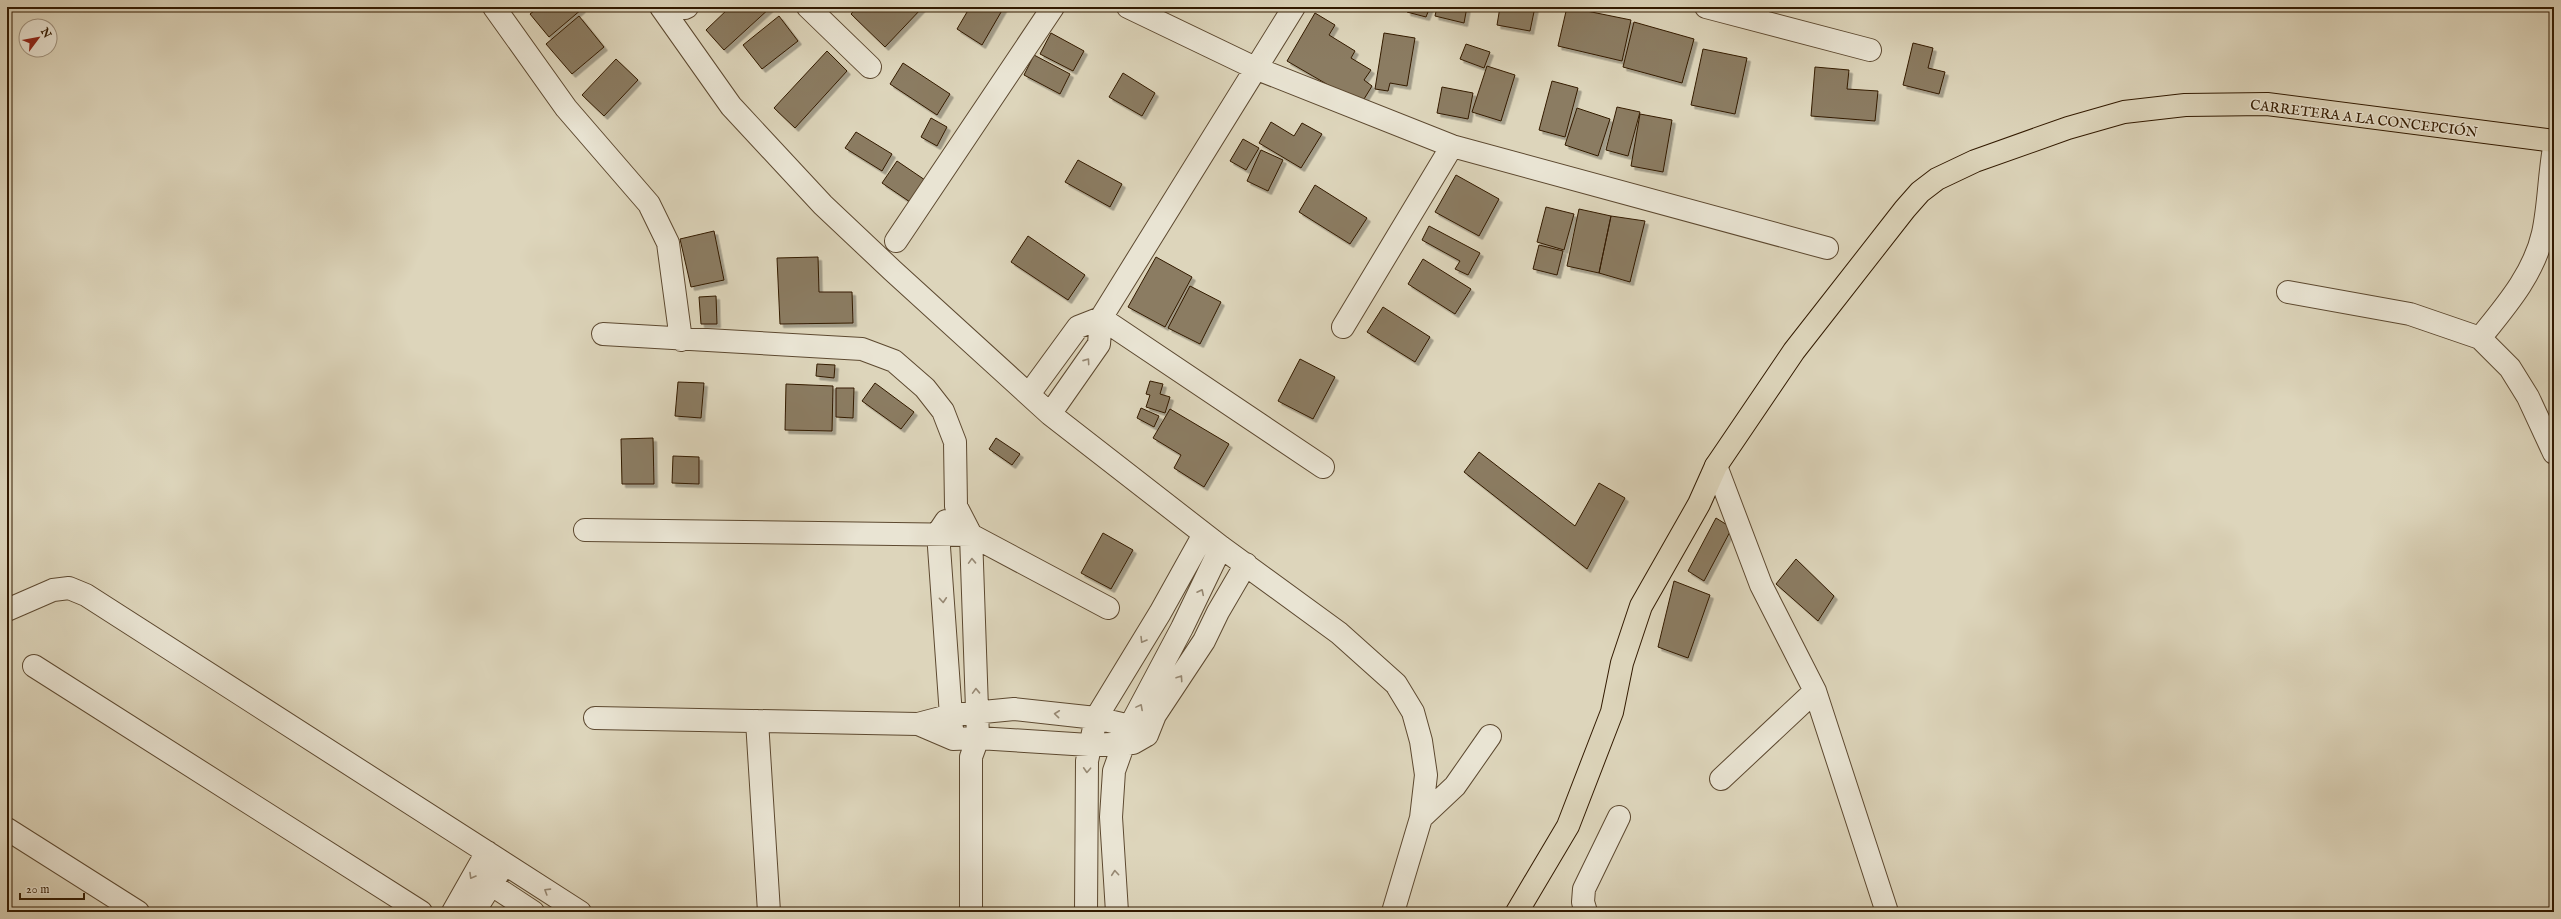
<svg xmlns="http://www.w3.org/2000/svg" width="2561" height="919" font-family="'IM FELL English',serif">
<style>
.building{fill:#8b7b62;stroke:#321a01;filter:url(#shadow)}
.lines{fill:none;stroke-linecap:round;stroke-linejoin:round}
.minor-casing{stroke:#5d4930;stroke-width:24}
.major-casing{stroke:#321a01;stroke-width:24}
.minor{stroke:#e9e4d3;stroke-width:22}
.major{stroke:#ddd5bb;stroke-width:22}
.oneway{stroke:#978974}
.labels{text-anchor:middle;stroke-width:3;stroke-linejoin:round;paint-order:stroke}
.street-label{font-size:14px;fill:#321a01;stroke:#e9e4d3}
</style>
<defs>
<filter id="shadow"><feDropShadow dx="3.5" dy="3.5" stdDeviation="0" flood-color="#0004"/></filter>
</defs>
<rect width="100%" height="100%" fill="#ddd5bb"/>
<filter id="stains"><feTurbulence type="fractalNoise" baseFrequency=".005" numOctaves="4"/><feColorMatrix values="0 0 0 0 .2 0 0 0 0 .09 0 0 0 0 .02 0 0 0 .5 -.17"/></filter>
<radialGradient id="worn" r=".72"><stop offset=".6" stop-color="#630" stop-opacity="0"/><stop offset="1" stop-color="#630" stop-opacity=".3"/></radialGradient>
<path class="building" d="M 539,7 L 581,7 L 582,9 L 549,37 L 530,14 Z
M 730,7 L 771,7 L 724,50 L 706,30 Z
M 857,7 L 922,7 L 922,8 L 885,47 L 851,14 Z
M 970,7 L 1004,7 L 982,45 L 957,29 Z
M 1408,7 L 1430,7 L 1426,17 L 1407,12 Z
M 1437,7 L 1467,7 L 1464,23 L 1435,16 Z
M 1500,7 L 1535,7 L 1530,31 L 1497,25 Z
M 1567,7 L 1631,20 L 1622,61 L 1558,46 Z
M 1315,13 L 1335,25 L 1329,35 L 1355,51 L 1351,58 L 1371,70 L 1364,80 L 1372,86 L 1361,104 L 1287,61 Z
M 579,16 L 604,47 L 572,74 L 546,44 Z
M 779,16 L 798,41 L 762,69 L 743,45 Z
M 1634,22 L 1694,39 L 1682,83 L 1623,67 Z
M 1051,33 L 1084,51 L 1073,71 L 1040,54 Z
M 1384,33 L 1415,38 L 1407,86 L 1390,83 L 1388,91 L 1375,89 Z
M 1913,43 L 1933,48 L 1928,68 L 1945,72 L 1939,94 L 1903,85 Z
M 1466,44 L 1490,52 L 1484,68 L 1460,59 Z
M 1703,49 L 1747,58 L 1735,114 L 1691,105 Z
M 827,51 L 847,71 L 795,128 L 774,108 Z
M 1034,55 L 1070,74 L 1060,94 L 1024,75 Z
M 616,59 L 638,80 L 604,116 L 582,95 Z
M 903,63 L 950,94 L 937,115 L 890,84 Z
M 1487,66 L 1515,75 L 1501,121 L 1472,112 Z
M 1815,67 L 1849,70 L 1847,89 L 1878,91 L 1875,121 L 1811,116 Z
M 1123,73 L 1155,93 L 1142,116 L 1109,97 Z
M 1552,81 L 1578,88 L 1565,137 L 1539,130 Z
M 1442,87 L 1473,93 L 1468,119 L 1437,113 Z
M 1617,107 L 1640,112 L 1628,156 L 1606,150 Z
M 1577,108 L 1610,119 L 1598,156 L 1565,145 Z
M 1640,114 L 1672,120 L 1663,172 L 1631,166 Z
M 931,118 L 947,127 L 937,146 L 921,137 Z
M 1271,122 L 1294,136 L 1302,123 L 1322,134 L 1301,168 L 1259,143 Z
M 856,132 L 892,154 L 882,171 L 845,148 Z
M 1243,139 L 1259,148 L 1246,170 L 1230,161 Z
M 1261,150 L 1283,160 L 1268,191 L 1247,181 Z
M 1078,160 L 1122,184 L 1110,207 L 1065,182 Z
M 897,161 L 925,180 L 910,202 L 882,183 Z
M 1456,175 L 1499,199 L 1479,236 L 1435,212 Z
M 1315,185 L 1367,218 L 1350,244 L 1299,212 Z
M 1546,207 L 1574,214 L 1564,250 L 1537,242 Z
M 1579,209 L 1611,216 L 1599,273 L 1567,266 Z
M 1611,216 L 1645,221 L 1630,282 L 1599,273 Z
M 1429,226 L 1480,253 L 1468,275 L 1455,269 L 1460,261 L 1422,240 Z
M 714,231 L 724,280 L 691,287 L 680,239 Z
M 1028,236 L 1085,275 L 1068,300 L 1011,262 Z
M 1539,245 L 1563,251 L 1557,275 L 1533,269 Z
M 818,257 L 819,292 L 852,292 L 853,323 L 780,324 L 777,258 Z
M 1156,257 L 1192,277 L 1165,327 L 1128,307 Z
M 1423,259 L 1471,289 L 1455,314 L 1408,284 Z
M 1190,286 L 1221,302 L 1200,344 L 1168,328 Z
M 716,296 L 717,324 L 701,324 L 699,297 Z
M 1383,307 L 1430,337 L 1415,362 L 1367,332 Z
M 1300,359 L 1335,377 L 1313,419 L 1278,401 Z
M 817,364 L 835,365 L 834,378 L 816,376 Z
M 1150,381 L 1163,384 L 1160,394 L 1170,397 L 1165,413 L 1146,407 L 1150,395 L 1146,394 Z
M 678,382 L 704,383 L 701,418 L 675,416 Z
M 875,383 L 914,412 L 901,429 L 862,401 Z
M 786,384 L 833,386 L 832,431 L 785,430 Z
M 836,388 L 854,388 L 853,418 L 836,417 Z
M 1141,408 L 1159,416 L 1154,427 L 1137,418 Z
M 1170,409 L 1229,444 L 1204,487 L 1174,468 L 1181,455 L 1153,438 Z
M 653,438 L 654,484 L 622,484 L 621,439 Z
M 996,438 L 1020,454 L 1012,465 L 989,449 Z
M 1479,452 L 1575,526 L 1599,483 L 1625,498 L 1587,569 L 1464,472 Z
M 673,456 L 699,457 L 699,484 L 672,483 Z
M 1716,518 L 1732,528 L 1704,581 L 1688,571 Z
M 1103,533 L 1133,550 L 1111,589 L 1081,573 Z
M 1796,559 L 1834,596 L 1818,621 L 1776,584 Z
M 1674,581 L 1710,595 L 1688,658 L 1658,647 Z"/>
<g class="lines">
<g class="minor-casing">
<path id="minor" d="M 494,7 L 566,108 L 649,204 L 668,243 L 681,340
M 661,7 L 731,106 L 823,205 L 893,271 L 1050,414 L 1221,547 L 1339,633 L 1396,684 L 1413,712 L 1421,741 L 1426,775 L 1421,818 L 1393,912
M 808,7 L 870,67
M 1128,7 L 1255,68 L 1452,146 L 1827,248
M 1706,7 L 1870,50
M 685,8 L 687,7
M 896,241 L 1053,7
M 2288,292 L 2410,314 L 2480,338 L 2510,368 L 2528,397 L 2554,453
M 1101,318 L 1323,467
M 1343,327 L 1452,146
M 603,334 L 862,349 L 894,361 L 925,388 L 943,411 L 955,442 L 956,506 L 971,535 L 978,738 L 971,757 L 971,912
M 2480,338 C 2505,307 2534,274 2543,233 C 2549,206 2549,176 2554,148
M 1029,394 L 1078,327 L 1101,318
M 1050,414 L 1099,344 L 1101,318 L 1294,7
M 1716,466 L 1761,585 L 1815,691 L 1887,912
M 946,521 L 938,533 L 952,730
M 585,530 L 971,535 L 1108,608
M 7,610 L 53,590 L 69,588 L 86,595 L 580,912
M 34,666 L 421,912
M 595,718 L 918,724 L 952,715 L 1014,709 L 1096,718 L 1130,726 L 1147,735
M 757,721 L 769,912
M 918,724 L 953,739 L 978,738 L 1089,745 L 1133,743 L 1147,735 L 1155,715 L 1204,641 L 1218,612 L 1246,564
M 1721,779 L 1815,691
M 1421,818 L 1455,786 L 1490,736
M 7,829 L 138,912
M 492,885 L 533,912
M 453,912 L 487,852
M 474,912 L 504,864
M 1086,912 L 1087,761 L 1096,718 L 1160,613 L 1204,534
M 1117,912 L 1111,817 L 1114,771 L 1130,726 L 1182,628 L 1221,547
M 1586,912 L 1583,902 L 1584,889 L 1619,817"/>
</g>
<g class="major-casing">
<path id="major" d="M 1517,912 L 1568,826 L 1612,712 L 1622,663 L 1641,606 L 1699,504 L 1716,466 L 1794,351 L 1905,209 L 1920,192 L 1937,179 L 1975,161 L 2068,128 L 2124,112 L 2185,105 L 2267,104 L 2554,141"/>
</g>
<use href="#minor" class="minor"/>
<use href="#major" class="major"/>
</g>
<defs><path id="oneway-chevron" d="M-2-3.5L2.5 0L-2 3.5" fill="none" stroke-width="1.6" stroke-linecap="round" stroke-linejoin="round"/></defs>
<g class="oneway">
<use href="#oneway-chevron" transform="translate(1087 361) rotate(-55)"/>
<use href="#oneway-chevron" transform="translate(972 561) rotate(-92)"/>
<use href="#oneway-chevron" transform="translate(1201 592) rotate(-64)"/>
<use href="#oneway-chevron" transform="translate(943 600) rotate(86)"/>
<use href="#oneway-chevron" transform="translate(1143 640) rotate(121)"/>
<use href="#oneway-chevron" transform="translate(1180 678) rotate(-56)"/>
<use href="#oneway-chevron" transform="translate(976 691) rotate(-92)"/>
<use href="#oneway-chevron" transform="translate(1140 707) rotate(-62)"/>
<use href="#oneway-chevron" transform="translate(1057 714) rotate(-174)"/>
<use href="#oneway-chevron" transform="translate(1087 770) rotate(93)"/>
<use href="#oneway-chevron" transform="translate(1115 873) rotate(-95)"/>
<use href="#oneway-chevron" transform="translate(472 876) rotate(120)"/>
<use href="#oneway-chevron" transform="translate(547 891) rotate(-148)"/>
</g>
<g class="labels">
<g class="street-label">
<text transform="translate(2364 118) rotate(7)" y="5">CARRETERA A LA CONCEPCIÓN</text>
</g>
</g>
<rect width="2561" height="919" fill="none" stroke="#ddd5bb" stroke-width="24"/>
<rect x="8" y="8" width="2545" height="903" fill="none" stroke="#321a01" stroke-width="2"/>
<rect x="12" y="12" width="2537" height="895" fill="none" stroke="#321a01"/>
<g transform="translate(38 38) rotate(58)"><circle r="19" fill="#e9e4d3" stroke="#a0937f"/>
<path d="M0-3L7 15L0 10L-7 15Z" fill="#8f2418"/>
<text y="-6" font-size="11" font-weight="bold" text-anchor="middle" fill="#321a01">N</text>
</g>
<path d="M20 893v6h64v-6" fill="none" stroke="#321a01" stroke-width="2"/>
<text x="26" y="893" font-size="12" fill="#321a01" stroke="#e9e4d3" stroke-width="3" paint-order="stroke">20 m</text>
<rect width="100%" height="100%" filter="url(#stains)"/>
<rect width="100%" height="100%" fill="url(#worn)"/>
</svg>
